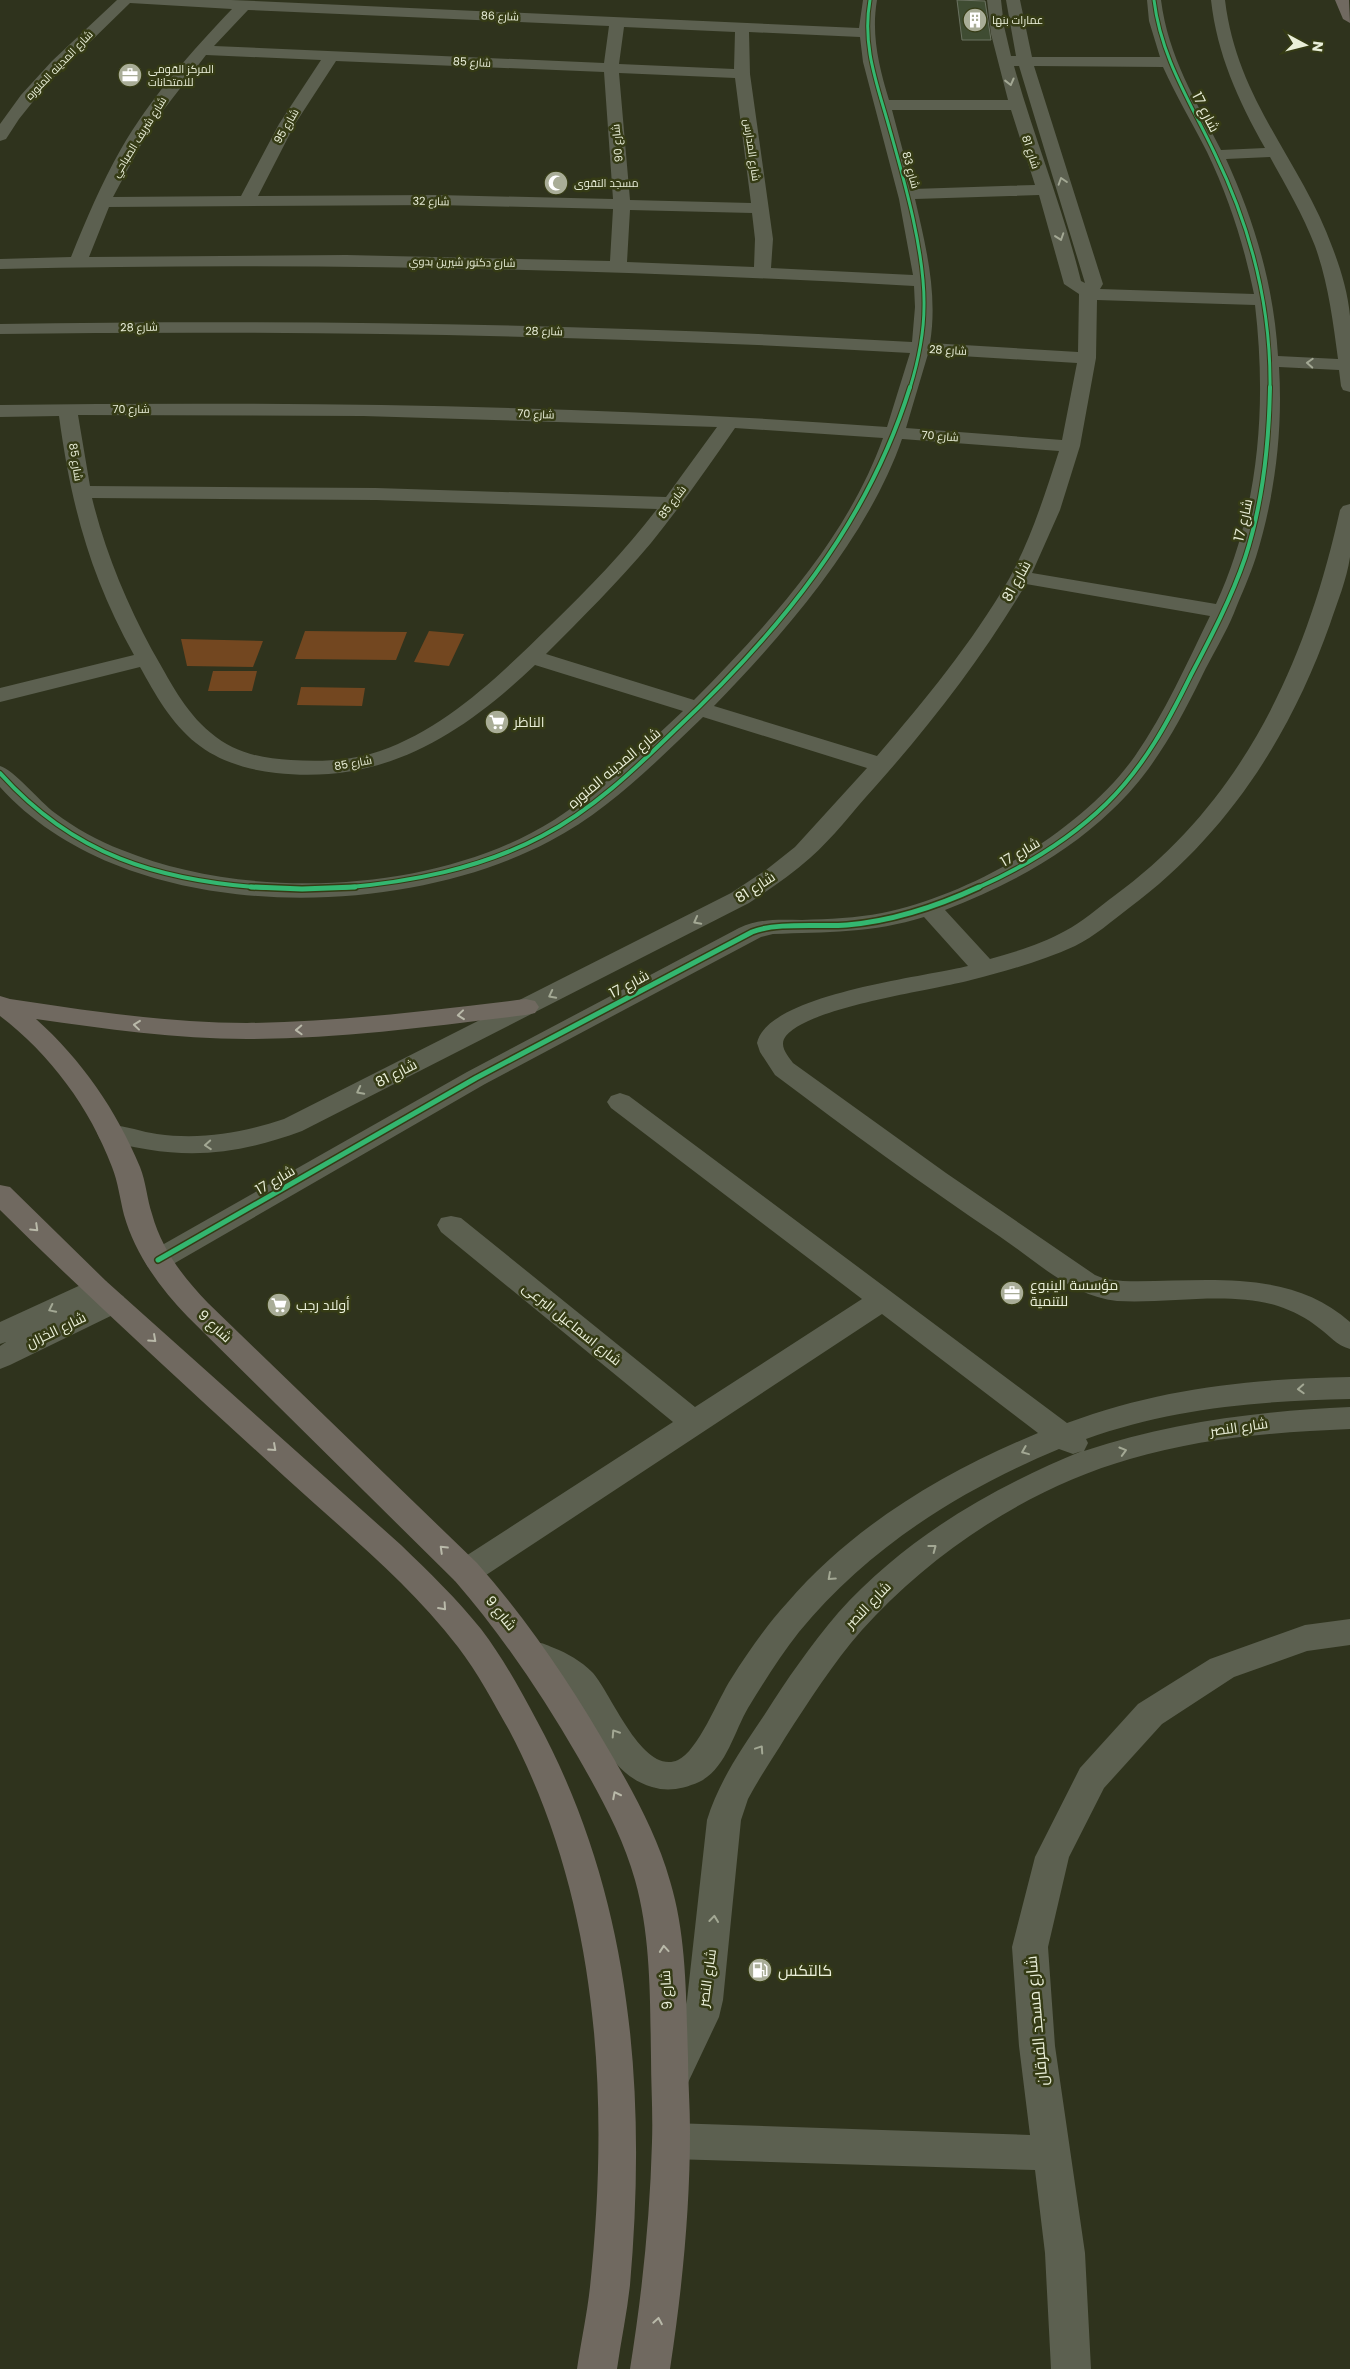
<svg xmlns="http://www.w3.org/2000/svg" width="1350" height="2369" font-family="Poppins,Cairo,sans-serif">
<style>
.green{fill:#734720}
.building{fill:#3f4c32;stroke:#6b7261}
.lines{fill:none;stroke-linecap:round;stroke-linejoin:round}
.minor{fill:#5c6050;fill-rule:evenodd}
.major{fill:#706960;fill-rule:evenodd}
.cycleway-far2-casing{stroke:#353b15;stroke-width:5}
.cycleway-far1-casing{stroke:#353b15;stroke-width:6}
.cycleway-casing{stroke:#353b15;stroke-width:8}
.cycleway-far2{stroke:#33b770;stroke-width:3}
.cycleway-far1{stroke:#33b770;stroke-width:4}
.cycleway{stroke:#33b770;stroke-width:5}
.oneway{stroke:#a3a894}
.oneway2{stroke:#b9b9a9}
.labels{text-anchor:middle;stroke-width:5;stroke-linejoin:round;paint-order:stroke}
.far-street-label{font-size:11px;fill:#eaefd9;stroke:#353b15}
.far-poi-label{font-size:11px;fill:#eaefd9;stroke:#353b15;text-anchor:start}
.street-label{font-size:14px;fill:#eaefd9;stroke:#353b15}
.poi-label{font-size:14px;fill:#eaefd9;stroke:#353b15;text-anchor:start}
.near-poi-label{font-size:16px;fill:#eaefd9;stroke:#353b15;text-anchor:start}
.near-street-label{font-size:16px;fill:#eaefd9;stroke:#353b15}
</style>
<rect width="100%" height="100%" fill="#2f331d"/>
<path class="green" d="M 305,631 L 407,632 L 396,660 L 295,659 Z
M 429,631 L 464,634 L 449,666 L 414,662 Z
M 181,639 L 263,641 L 253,667 L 187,666 Z
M 213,671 L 257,671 L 252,691 L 208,691 Z
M 301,687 L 365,688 L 362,706 L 297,705 Z"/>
<path class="building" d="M 957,0 L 985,1 L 991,40 L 962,40 Z"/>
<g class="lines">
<path class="minor" d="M 117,0 L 231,0 L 859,28 L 863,0 L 877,0 C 871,35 879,67 889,100 L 1008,100 L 991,34 L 987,0 L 1001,0 L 1004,26 L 1011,56 L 1016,56 L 1006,0 L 1020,0 L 1032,57 L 1160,57 L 1149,21 L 1147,0 L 1161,0 C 1168,56 1196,101 1221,150 L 1265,148 C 1238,100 1217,54 1211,0 L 1225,0 C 1237,101 1301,160 1333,249 C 1341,270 1348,293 1350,316 C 1350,340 1350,367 1350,392 L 1343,390 L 1341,386 L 1339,370 L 1279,367 C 1283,430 1275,496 1256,557 C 1250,576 1241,595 1234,613 C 1227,631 1211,657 1202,676 C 1178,725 1152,773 1112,810 C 1064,856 1007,886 945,910 L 990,959 C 1015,952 1042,944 1065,931 C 1082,922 1098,908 1114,896 C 1243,802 1306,663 1340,510 L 1343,506 L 1350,504 C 1350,521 1350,540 1350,557 C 1347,579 1337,603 1330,624 C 1290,737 1226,836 1129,908 C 1112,921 1095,936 1075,946 C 1042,961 1006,971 971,980 C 935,990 800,1008 784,1039 C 780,1048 789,1057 793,1063 L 946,1173 L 1095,1275 L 1105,1279 L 1123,1281 C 1201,1283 1287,1266 1350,1322 L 1350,1349 C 1336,1345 1330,1336 1319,1328 C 1307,1318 1293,1311 1278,1306 C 1229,1291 1168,1304 1117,1301 C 1071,1296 1036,1261 999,1236 C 923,1185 848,1130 775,1075 L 760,1052 L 757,1043 C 767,994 925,977 968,966 L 924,917 C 874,933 825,932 773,934 L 761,937 L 485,1084 L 168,1267 L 158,1270 L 148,1267 L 144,1260 L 148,1253 L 467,1072 L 739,928 C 760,918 780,920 802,920 C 829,919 856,918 882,913 C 971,895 1082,831 1135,756 C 1165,713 1187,663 1210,616 L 1026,584 C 982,658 931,724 874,788 C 853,811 833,838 810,858 C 791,875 770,889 749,903 L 302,1131 C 229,1158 176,1160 100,1139 L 97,1133 L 100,1127 C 118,1122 139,1132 157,1134 C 201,1140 242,1133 284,1119 L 731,893 L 766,870 L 795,847 L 867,768 L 703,717 C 656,762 608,811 550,841 C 396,923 124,925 0,787 L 0,766 C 13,769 40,802 55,813 C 75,828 98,841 122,850 C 249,902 436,894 554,820 C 601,790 642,749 683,711 L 535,665 C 460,736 383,785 276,773 C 248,770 218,761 196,743 C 171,723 155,694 140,667 L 0,702 L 0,688 L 134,655 C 90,576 71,505 59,416 L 0,417 L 0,405 C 295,401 592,405 887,427 L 910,353 C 606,335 304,330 0,334 L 0,324 C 304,319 608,324 912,342 L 915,307 L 914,286 C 610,269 305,262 0,269 L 0,259 L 71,257 C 86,220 101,184 121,149 C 151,97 191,52 232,9 L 130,3 L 47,84 L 19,119 L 6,139 L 0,141 L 0,124 L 21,95 L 52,61 ZM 248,10 L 609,26 L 604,63 L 214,46 ZM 624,27 L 735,32 L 734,69 L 619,64 ZM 749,32 L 860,37 L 863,62 L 899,199 L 913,275 L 771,268 L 773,239 L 750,74 ZM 206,55 L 321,60 L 279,124 L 241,196 L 113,197 L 151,126 ZM 336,61 L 604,72 L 613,199 L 437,195 L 258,196 L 295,124 ZM 1014,66 L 1019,66 L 1085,283 L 1081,281 C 1063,208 1034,138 1014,66 ZM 1034,66 L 1163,67 C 1176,96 1193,124 1207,152 C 1229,198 1244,245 1254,294 L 1100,289 L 1103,284 ZM 619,73 L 735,78 L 751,203 L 630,200 ZM 892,110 L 1011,110 L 1035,185 L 913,189 ZM 1270,157 C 1286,186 1303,215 1315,246 C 1328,282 1333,321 1338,359 L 1278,356 C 1274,287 1255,222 1226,159 ZM 1039,195 L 1064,284 L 1079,294 L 1078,352 L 930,343 C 938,294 926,247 915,199 ZM 437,205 L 613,209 L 610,261 L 346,255 L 89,257 L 109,207 ZM 630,210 L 752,213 L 755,239 L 754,267 L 627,262 ZM 1097,300 L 1255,305 C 1267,407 1259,510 1216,604 L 1032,573 L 1060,510 L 1080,446 L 1096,358 ZM 928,354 L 1077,363 L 1062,440 L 906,428 ZM 78,415 L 363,416 L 717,427 L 666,497 L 376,488 L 90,486 ZM 735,428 L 883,438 C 847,539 768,625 694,700 L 546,654 C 582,618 618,582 651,543 C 681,506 708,467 735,428 ZM 902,439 L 1059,451 C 1045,494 1031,539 1009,579 C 972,643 925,700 877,756 L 714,706 C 785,633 868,537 902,439 ZM 92,498 L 376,500 L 657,509 C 625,551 588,589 550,626 C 500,675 446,728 380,751 C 351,761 320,762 291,760 C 262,759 233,752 211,733 C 184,711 169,679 152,650 C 126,602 105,551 92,498 Z
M 620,1093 L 629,1096 L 1067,1423 C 1162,1388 1249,1379 1350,1377 L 1350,1399 C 1259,1401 1172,1408 1086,1439 L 1088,1443 L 1084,1451 C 1171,1422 1259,1411 1350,1407 L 1350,1429 C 1276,1432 1201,1438 1130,1459 C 1029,1488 932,1552 862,1630 C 833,1663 809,1701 785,1738 C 773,1758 759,1778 748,1799 L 741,1820 L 723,2000 L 719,2017 L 684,2091 L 671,2096 L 658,2091 L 652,2079 L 683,2016 L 687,2000 L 707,1820 C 719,1781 742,1748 765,1714 C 787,1679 811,1645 838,1613 C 904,1539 991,1488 1082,1451 L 1073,1454 L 1059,1449 C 960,1490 868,1548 799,1632 C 780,1656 764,1682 748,1708 C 734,1732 726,1769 699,1782 C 683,1789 668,1792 652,1787 C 604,1773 598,1721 568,1690 C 553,1674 525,1670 517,1653 L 521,1644 C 534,1640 541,1642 554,1648 C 567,1653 581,1661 592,1672 C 611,1692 642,1776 678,1760 C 698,1751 718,1699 731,1679 C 748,1652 766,1626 787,1603 C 854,1525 944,1472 1038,1433 L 882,1314 L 477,1581 L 466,1584 L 455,1581 L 450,1572 L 455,1563 L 673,1422 L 441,1232 L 437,1225 L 441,1218 L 451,1216 L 461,1218 L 695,1407 L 862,1299 L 611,1108 L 607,1102 L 611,1096 Z
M 96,1278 L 106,1281 L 110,1288 L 106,1295 L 113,1293 L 123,1296 L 127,1303 L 123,1310 L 10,1365 L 0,1369 L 0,1346 L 6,1342 L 0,1344 L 0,1322 Z
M 1350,1619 L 1350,1645 L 1307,1651 L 1234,1677 L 1162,1724 L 1104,1788 L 1069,1857 L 1048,1947 L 1055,2046 L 1085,2253 L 1091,2369 L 1051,2369 L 1045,2253 L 1035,2170 L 671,2159 L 658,2153 L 652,2141 L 658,2129 L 671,2123 L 1030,2135 L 1019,2046 L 1012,1947 L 1035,1857 L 1080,1768 L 1138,1704 L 1210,1659 L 1305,1625 Z"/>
<path class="major" d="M 1335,0 L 1349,0 L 1350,23 L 1343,19 Z
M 0,996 L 10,999 C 89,1011 168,1023 247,1023 C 341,1022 433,1010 526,999 L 535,1001 L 539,1007 L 535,1013 L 526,1015 C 433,1026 340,1039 247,1039 C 176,1039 106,1029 36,1019 C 81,1059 117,1111 140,1167 C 146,1182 147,1199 152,1214 C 162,1250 183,1277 208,1303 L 477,1563 C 530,1623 574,1689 614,1759 C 636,1797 658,1838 670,1881 C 687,1937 686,1999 688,2057 C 688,2082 690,2107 690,2131 C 690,2211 682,2290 670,2369 L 630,2369 C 642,2294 650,2218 652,2142 C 653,2113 651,2085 651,2057 C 650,1998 651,1937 635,1880 C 623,1837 601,1797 578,1757 C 542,1695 502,1635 455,1581 L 188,1317 C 160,1288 135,1254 124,1215 C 120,1199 118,1182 112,1167 C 90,1108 50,1054 0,1016 Z
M 0,1185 L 10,1187 L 106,1281 L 401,1545 C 429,1572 457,1599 481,1629 C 503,1658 520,1689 537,1721 C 632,1896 647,2090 630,2285 C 627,2313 621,2341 617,2369 L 577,2369 C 581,2342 587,2314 590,2287 C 610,2098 599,1901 509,1730 C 493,1702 478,1673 458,1647 C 409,1583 344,1531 285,1477 C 189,1389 93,1302 0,1210 Z"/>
<g class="cycleway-far2-casing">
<path id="cycleway-far2" d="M 870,0 C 862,44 876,81 888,123 C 903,176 925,251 924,306 C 924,333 918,362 910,388
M 1154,0 C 1161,58 1191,103 1215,154 C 1251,228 1271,306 1270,388"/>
</g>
<g class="cycleway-far1-casing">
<path id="cycleway-far1" d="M 0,773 C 73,855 159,881 266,888
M 341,888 C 410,882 480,869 542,836 C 592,810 634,770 674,731 C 779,632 867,526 910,387
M 977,888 C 1024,867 1069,840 1106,804 C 1144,767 1168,722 1191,675 C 1211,637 1231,599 1245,558 C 1263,503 1269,445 1270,387"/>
</g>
<g class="cycleway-casing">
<path id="cycleway" d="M 251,887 L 302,889 L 355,887
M 158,1260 L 476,1078 L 752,932 C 776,922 820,927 847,925 C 893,921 938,906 979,887"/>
</g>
<use href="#cycleway-far2" class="cycleway-far2"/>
<use href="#cycleway-far1" class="cycleway-far1"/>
<use href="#cycleway" class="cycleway"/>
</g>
<defs><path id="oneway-chevron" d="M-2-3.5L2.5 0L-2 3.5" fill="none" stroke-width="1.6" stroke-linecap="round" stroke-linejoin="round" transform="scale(1.25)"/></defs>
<g class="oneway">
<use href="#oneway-chevron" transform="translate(1010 82) rotate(76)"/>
<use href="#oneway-chevron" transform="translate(1062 181) rotate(-108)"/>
<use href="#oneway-chevron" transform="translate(1060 237) rotate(71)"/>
<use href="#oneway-chevron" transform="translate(1310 363) rotate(-177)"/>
<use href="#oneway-chevron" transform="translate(697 921) rotate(152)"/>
<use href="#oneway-chevron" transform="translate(552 995) rotate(153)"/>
<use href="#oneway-chevron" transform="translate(360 1091) rotate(153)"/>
<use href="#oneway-chevron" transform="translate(208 1145) rotate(176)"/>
<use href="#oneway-chevron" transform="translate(52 1309) rotate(154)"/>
<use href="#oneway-chevron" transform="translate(1301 1389) rotate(177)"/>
<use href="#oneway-chevron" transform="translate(1025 1451) rotate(158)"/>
<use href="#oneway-chevron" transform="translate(1123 1451) rotate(-16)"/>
<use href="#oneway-chevron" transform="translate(933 1548) rotate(-37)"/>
<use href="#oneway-chevron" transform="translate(831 1577) rotate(138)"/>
<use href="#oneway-chevron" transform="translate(615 1733) rotate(-123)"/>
<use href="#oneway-chevron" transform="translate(760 1749) rotate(-56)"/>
<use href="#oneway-chevron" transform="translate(714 1919) rotate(-84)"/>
</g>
<g class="oneway2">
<use href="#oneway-chevron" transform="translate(461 1015) rotate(174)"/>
<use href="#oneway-chevron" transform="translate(137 1025) rotate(-174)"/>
<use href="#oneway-chevron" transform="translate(299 1030) rotate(178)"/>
<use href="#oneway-chevron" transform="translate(35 1228) rotate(44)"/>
<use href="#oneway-chevron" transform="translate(153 1339) rotate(42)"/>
<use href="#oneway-chevron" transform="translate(273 1448) rotate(42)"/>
<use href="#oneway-chevron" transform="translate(443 1549) rotate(-136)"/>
<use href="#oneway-chevron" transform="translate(443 1607) rotate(48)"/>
<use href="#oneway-chevron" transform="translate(616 1795) rotate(-117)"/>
<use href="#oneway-chevron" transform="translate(664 1949) rotate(-95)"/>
<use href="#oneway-chevron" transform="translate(658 2321) rotate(-80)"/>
</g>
<defs>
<g id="building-disc" transform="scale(1.25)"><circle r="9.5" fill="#a9ad97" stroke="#353b15"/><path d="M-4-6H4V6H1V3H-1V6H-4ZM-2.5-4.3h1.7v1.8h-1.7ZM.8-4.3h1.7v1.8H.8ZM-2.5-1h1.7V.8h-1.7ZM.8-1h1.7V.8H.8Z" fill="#fff"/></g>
<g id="office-disc" transform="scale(1.25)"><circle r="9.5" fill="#a9ad97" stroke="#353b15"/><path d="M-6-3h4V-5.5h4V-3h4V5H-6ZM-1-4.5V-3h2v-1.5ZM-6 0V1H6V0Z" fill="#fff"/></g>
<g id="mosque-disc" transform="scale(1.25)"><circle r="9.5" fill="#a9ad97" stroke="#353b15"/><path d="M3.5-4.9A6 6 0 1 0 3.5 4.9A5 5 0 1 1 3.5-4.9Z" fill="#fff"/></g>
<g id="supermarket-disc" transform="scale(1.25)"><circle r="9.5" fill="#a9ad97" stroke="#353b15"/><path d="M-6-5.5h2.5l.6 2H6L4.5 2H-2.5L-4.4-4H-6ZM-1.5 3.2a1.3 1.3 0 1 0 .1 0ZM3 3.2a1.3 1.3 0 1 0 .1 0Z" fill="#fff"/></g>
<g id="fuel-disc" transform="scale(1.25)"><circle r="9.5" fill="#a9ad97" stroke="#353b15"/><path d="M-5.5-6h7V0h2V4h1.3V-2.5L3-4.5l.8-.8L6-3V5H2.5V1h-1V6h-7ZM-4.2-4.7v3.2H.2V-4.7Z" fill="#fff"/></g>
</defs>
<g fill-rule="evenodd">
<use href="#building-disc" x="975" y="20"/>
<use href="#office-disc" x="130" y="75"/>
<use href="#mosque-disc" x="556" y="183"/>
<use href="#supermarket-disc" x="497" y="722"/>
<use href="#office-disc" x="1012" y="1293"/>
<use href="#supermarket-disc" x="279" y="1305"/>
<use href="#fuel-disc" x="760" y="1970"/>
</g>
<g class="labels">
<g class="far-street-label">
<text transform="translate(500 16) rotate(2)" y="4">شارع 86</text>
<text transform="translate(472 62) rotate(3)" y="4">شارع 85</text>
<text transform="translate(59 65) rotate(-46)" y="4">شارع المدينه المنوره</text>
<text transform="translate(286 126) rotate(-60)" y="4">شارع 95</text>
<text transform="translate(139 137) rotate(-58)" y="4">شارع شريف الصباحي</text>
<text transform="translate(617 143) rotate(-95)" y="4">شارع 90</text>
<text transform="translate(752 150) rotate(82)" y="4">شارع المدارس</text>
<text transform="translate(1031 152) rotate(72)" y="4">شارع 81</text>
<text transform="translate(911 170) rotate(75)" y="4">شارع 83</text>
<text transform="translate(431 201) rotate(1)" y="4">شارع 32</text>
<text transform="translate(462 262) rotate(1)" y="4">شارع دكتور شيرين بدوي</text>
<text transform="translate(139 327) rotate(-1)" y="4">شارع 28</text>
<text transform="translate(544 331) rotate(1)" y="4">شارع 28</text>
<text transform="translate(948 350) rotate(3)" y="4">شارع 28</text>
<text x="131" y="413">شارع 70</text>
<text transform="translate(536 414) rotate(2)" y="4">شارع 70</text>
<text transform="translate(940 436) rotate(4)" y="4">شارع 70</text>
<text transform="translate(76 462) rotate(81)" y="4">شارع 85</text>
<text transform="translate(672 502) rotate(-53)" y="4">شارع 85</text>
<text transform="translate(353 763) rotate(-10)" y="4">شارع 85</text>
</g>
<g class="far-poi-label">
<text x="992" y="24">عمارات بنها</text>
<text x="148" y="73">المركز القومى<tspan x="148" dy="13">للامتحانات</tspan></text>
<text x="574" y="187">مسجد التقوى</text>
</g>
<g class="street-label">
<text transform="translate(1206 112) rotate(63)" y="5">شارع 17</text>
<text transform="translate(1243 520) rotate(-77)" y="5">شارع 17</text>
<text transform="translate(1016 581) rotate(-61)" y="5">شارع 81</text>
<text transform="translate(614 768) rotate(-40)" y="5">شارع المدينه المنوره</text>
<text transform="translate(1020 852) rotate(-30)" y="5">شارع 17</text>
<text transform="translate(755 887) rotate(-33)" y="5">شارع 81</text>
<text transform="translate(629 984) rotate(-28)" y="5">شارع 17</text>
<text transform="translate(396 1073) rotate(-27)" y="5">شارع 81</text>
<text transform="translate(275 1180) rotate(-30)" y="5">شارع 17</text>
<text transform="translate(572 1324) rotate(39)" y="5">شارع اسماعيل البرعى</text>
<text transform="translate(215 1326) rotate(43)" y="5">شارع 9</text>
<text transform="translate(56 1330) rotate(-26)" y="5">شارع الخزان</text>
<text transform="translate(1239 1427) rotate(-8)" y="5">شارع النصر</text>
<text transform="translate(868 1605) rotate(-46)" y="5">شارع النصر</text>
<text transform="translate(501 1613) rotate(51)" y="5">شارع 9</text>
<text transform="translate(707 1978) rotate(-82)" y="5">شارع النصر</text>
<text transform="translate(666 1990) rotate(-93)" y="5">شارع 9</text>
</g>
<g class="poi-label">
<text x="514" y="727">الناظر</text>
<text x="1030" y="1290">مؤسسة الينبوع<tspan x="1030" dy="16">للتنمية</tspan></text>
<text x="296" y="1310">أولاد رجب</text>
</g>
<g class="near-poi-label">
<text x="778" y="1976">كالتكس</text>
</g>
<g class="near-street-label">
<text transform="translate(1036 2021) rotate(-95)" y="6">شارع مسجد الفرقان</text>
</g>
</g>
<g transform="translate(1305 45) rotate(97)" stroke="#353b15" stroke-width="4" paint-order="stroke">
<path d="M0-4L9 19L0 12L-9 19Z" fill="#eaefd9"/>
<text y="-8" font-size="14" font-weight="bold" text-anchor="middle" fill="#eaefd9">N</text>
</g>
</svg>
